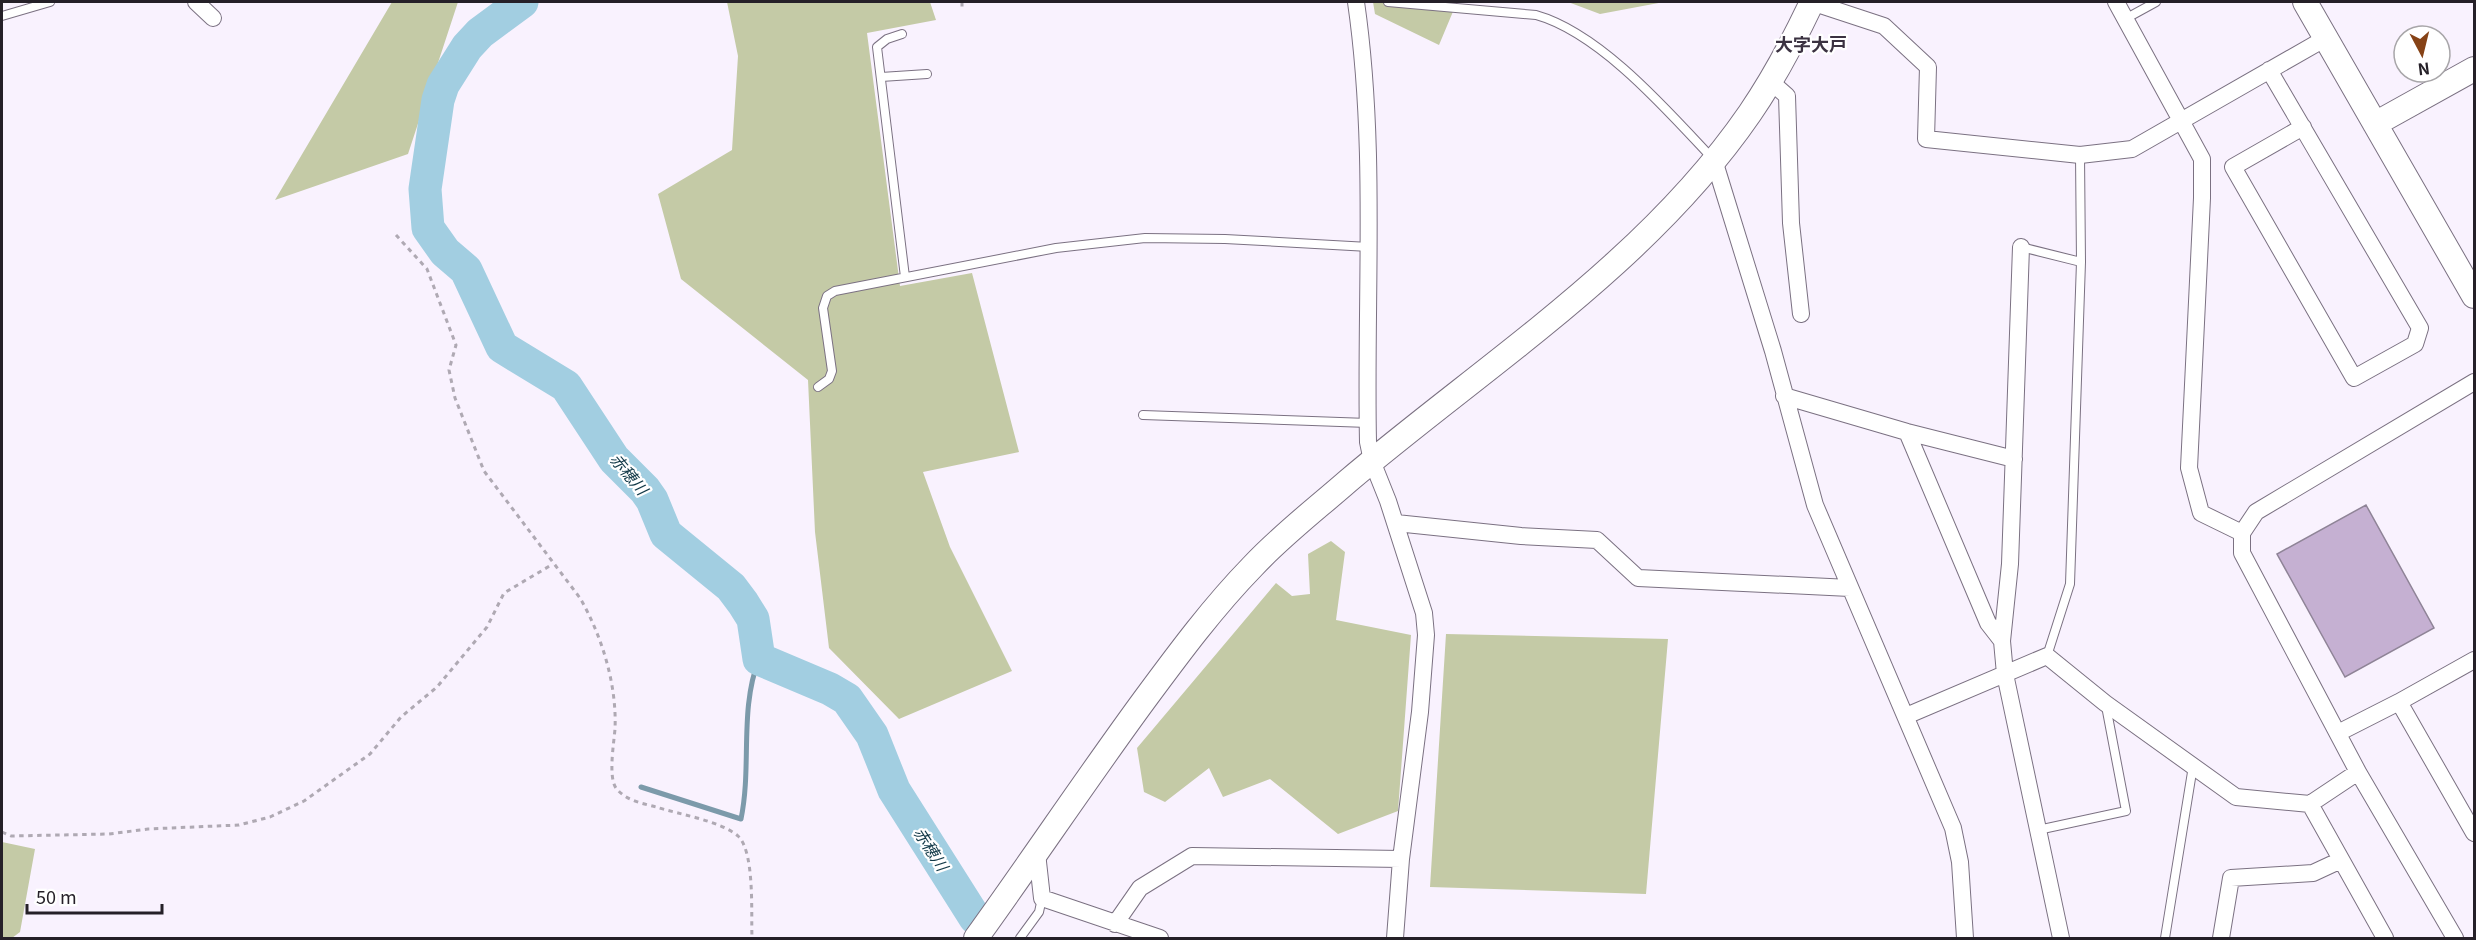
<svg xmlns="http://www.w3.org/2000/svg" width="2476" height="940" font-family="Georgia,'Noto Sans JP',serif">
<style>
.green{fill:#c4caa6}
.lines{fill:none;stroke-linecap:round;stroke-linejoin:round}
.stream{stroke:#7c9aaa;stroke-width:5}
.river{stroke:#a2cee1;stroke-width:33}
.building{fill:#c5b0d2;stroke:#8f8497;stroke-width:1.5}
.lane-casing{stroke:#7b7182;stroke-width:10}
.street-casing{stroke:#7b7182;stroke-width:18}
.secondary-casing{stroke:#7b7182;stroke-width:26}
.path{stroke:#afa9b3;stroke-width:3;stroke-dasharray:4.5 4.5;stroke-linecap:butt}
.lane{stroke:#fff;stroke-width:8}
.street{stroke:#fff;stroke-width:16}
.secondary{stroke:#fff;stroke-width:24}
.labels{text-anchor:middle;stroke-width:4.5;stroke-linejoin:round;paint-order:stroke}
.water-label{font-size:16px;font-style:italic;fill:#113847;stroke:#fff}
.quarter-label{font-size:18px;font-weight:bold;fill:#3b3241;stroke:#fff}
</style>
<rect width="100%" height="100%" fill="#f9f2fe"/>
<path class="green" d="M 392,2 L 458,2 L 408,154 L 275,200 Z
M 727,2 L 930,2 L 936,20 L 867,33 L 900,286 L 972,273 L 1019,452 L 923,472 L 950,547 L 1012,671 L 899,719 L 829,648 L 815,532 L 808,380 L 681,279 L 658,194 L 732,150 L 738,56 Z
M 1373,2 L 1457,2 L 1439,45 L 1375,14 Z
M 1568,2 L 1664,2 L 1600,14 Z
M 1331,541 L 1345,552 L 1336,620 L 1411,635 L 1398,811 L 1338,834 L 1270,779 L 1223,797 L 1209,768 L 1165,802 L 1144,792 L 1137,748 L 1276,583 L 1292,596 L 1310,594 L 1308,554 Z
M 1446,634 L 1668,639 L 1646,894 L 1430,887 Z
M 2,842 L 35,849 L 20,932 L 12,938 L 2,938 Z"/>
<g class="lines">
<path class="stream" d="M 641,787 L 741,819 C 752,766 739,710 759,659"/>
<path class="river" d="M 522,2 L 480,33 L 467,47 L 443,85 L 438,100 L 425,189 L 428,228 L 445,252 L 466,270 L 502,347 L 566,386 L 614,459 L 645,490 L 652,500 L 666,534 L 731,587 L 743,603 L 753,619 L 759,659 L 830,689 L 847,699 L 872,735 L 894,790 L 975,918"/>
</g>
<path class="building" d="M 2366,505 L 2434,628 L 2345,677 L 2277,554 Z"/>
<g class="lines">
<g class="lane-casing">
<path id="lane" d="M 1388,2 L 1536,15 C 1600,33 1667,110 1712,158
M 2,16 L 50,2
M 2125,19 L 2156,2
M 902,34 L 887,39 L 877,47 L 905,277
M 881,77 L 927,74
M 2021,247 L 2081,262
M 818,387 L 829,379 L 832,371 L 823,308 L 827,296 L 835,291 L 1056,248 L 1145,238 L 1225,239 L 1369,247
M 1143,415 L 1368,423
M 2047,656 L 2070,584 L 2081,262 L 2080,155
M 2038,830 L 2126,811 L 2106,706
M 1020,938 L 1039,912 L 1042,898
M 2165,938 L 2193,766"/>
</g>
<g class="street-casing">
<path id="street" d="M 196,2 L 213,18
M 1356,2 C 1377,147 1365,295 1368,442 L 1372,461 L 1388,501 L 1424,613 L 1426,635 L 1420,712 L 1401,859 L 1395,938
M 1811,2 L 1884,26 L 1928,67 L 1926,139 L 2080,155 L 2132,149 L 2326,38
M 2116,2 L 2202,159 L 2202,198 L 2189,468 L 2201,513 L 2242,533
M 2269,70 L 2420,328 L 2415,344 L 2354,378 L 2233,167 L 2303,127
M 1770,81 L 1787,96 L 1791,223 L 1801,314
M 1714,160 L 1773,351 L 1815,505 L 1953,828 L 1960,862 L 1965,938
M 2021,247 L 2010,564 L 2002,641 L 2005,674 L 2061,938
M 1784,396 L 1907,432 L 2014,459
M 1907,432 L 1988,623 L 2002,641
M 1396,523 L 1521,536 L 1597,540 L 1638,578 L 1850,588
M 2399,702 L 2474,660
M 1906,716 L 2047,656 L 2105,703 L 2236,797 L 2310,804 L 2358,772 L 2455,938
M 2338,733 L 2399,702 L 2474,833
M 2358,772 L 2242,553 L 2242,533 L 2256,512 L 2474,382
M 2310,804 L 2385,938
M 1037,853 L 1042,898 L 1160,938
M 1115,924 L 1140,888 L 1192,856 L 1401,859
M 2221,938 L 2231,878 L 2313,873 L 2341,860"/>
</g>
<g class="secondary-casing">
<path id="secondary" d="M 2305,2 L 2474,296
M 2375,124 L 2474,69
M 976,938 C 1033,859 1087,778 1145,699 C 1179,653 1213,607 1253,566 C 1282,535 1316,509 1348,481 C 1485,365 1647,263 1750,113 C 1774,78 1794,40 1812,2"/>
</g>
<path class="path" d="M 962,2 L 962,9
M 396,235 L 427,269 L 456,345 L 449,370 L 455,398 L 484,471 L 580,598 C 602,636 617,685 615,729 C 614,742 608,777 616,788 C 626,801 642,803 656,807 C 678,814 721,821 738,836 C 755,852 751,914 752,938
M 2,832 L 11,836 L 109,834 L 148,829 L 239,825 L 270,817 L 304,801 L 370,754 L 401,717 L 437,687 L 487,627 L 504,593 L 553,564"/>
<use href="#lane" class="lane"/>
<use href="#street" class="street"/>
<use href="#secondary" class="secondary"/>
</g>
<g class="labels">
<g class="water-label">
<text transform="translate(629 474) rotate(50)" y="6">赤穂川</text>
<text transform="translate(931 849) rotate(57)" y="6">赤穂川</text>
</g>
<g class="quarter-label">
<text x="1811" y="51">大字大戸</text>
</g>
</g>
<rect width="2476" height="940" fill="none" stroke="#252028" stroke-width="6"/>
<g transform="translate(2422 54) rotate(173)"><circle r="28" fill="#ffffff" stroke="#a8a6a9" stroke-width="1.5"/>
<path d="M0-4.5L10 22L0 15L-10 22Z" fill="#864216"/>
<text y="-9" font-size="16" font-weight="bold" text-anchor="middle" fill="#252028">N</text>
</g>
<path d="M27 904v9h135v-9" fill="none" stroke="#252028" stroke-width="3"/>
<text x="36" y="904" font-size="18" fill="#252028" stroke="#ffffff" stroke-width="4.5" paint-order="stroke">50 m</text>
</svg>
